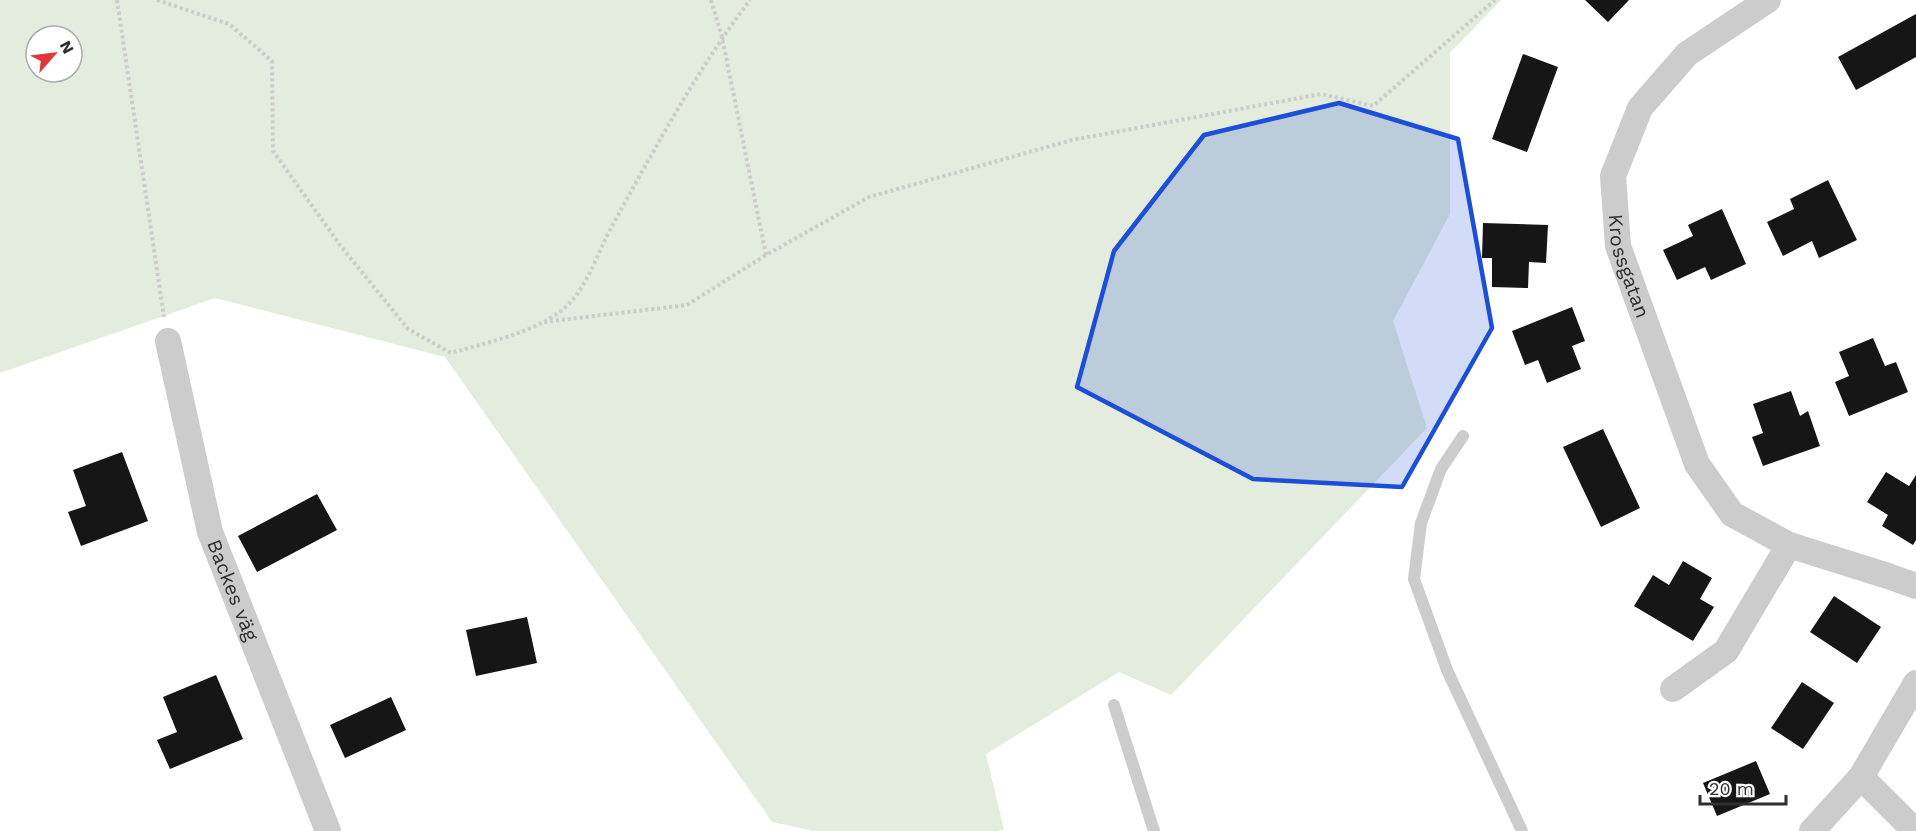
<svg xmlns="http://www.w3.org/2000/svg" width="1916" height="831" font-family="'Work Sans',sans-serif">
<style>
.green{fill:#e4ecdd;fill-rule:evenodd}
.building{fill:#161616}
.lines{fill:none;stroke-linecap:round;stroke-linejoin:round}
.path{stroke:#ccc;stroke-width:4;stroke-dasharray:3 3;stroke-linecap:butt}
.lane{stroke:#ccc;stroke-width:12}
.street{stroke:#ccc;stroke-width:26}
.marked{fill:#1d4ed8;fill-opacity:0.2;stroke:#1d4ed8;stroke-width:4.5;stroke-linejoin:round}
.labels{text-anchor:middle;stroke-width:6;stroke-linejoin:round;paint-order:stroke}
.street-label{font-size:20px;fill:#2f2f2f;stroke:#fff}
</style>
<rect width="100%" height="100%" fill="#fff"/>
<path class="green" d="M 0,0 L 1501,0 L 1450,53 L 1450,214 L 1393,321 L 1427,428 L 1171,695 L 1119,672 L 986,754 L 1004,830 L 997,831 L 814,831 L 772,822 L 445,357 L 215,298 L 0,373 ZM 36,36 L 72,36 L 72,72 L 36,72 Z"/>
<path class="building" d="M 1585,0 L 1629,0 L 1608,22 Z
M 1916,14 L 1916,57 L 1856,90 L 1838,57 Z
M 1523,54 L 1558,67 L 1527,152 L 1492,139 Z
M 1828,180 L 1857,240 L 1819,258 L 1812,241 L 1783,256 L 1767,222 L 1794,209 L 1790,199 Z
M 1722,209 L 1746,264 L 1711,280 L 1705,267 L 1677,280 L 1663,250 L 1693,236 L 1688,225 Z
M 1483,223 L 1548,225 L 1546,263 L 1529,262 L 1528,288 L 1492,287 L 1492,258 L 1482,258 Z
M 1572,307 L 1585,341 L 1572,346 L 1581,369 L 1547,383 L 1538,360 L 1525,365 L 1512,331 Z
M 1873,338 L 1885,366 L 1896,362 L 1908,392 L 1849,416 L 1835,382 L 1849,376 L 1839,352 Z
M 1791,391 L 1800,416 L 1808,411 L 1820,446 L 1763,466 L 1752,437 L 1763,433 L 1753,404 Z
M 1603,429 L 1640,508 L 1601,527 L 1563,447 Z
M 122,452 L 148,521 L 81,546 L 68,512 L 86,506 L 73,470 Z
M 1886,472 L 1909,486 L 1916,475 L 1916,540 L 1913,545 L 1882,526 L 1888,515 L 1867,502 Z
M 317,494 L 337,530 L 257,572 L 238,536 Z
M 1683,561 L 1712,578 L 1700,599 L 1714,607 L 1693,641 L 1634,606 L 1653,575 L 1669,585 Z
M 1834,596 L 1881,627 L 1857,663 L 1810,632 Z
M 527,617 L 537,663 L 476,676 L 466,630 Z
M 216,675 L 243,739 L 170,769 L 157,740 L 177,732 L 163,697 Z
M 1802,682 L 1834,703 L 1803,749 L 1771,728 Z
M 391,697 L 406,730 L 345,758 L 330,725 Z
M 1756,761 L 1770,794 L 1717,816 L 1703,783 Z"/>
<g class="lines">
<path class="path" d="M 117,0 L 164,317
M 157,0 L 229,24 L 272,61 L 273,151 L 340,245 L 408,329 L 451,353 C 488,342 530,334 561,311 C 587,291 597,253 612,226 C 654,150 698,68 750,0
M 711,0 L 722,37 L 766,255
M 544,322 L 687,305 L 766,255 L 869,197 L 1072,140 L 1321,94 L 1373,106 L 1495,0"/>
<path class="lane" d="M 1463,436 L 1441,469 L 1421,523 L 1414,579 L 1447,670 L 1522,831
M 1114,705 L 1154,831"/>
<g class="street">
<path id="s1" d="M 1768,0 L 1687,54 L 1640,108 L 1613,176 L 1618,246 L 1697,464 L 1732,514 L 1789,545 L 1888,576 L 1916,586"/>
<path id="s2" d="M 168,341 L 210,532 L 328,831"/>
<path d="M 1673,689 L 1726,651 L 1789,545"/>
<path d="M 1861,777 L 1915,831"/>
<path d="M 1812,831 L 1861,777 L 1916,683"/>
</g>
</g>
<path class="marked" d="M 1339,103 L 1458,139 L 1492,328 L 1402,487 L 1253,479 L 1077,387 L 1114,251 L 1204,135 Z"/>
<g class="labels">
<g class="street-label">
<text dy="7" stroke="none"><textPath href="#s1" startOffset="334">Krossgatan</textPath></text>
<text dy="7" stroke="none"><textPath href="#s2" startOffset="258">Backes väg</textPath></text>
</g>
</g>
<g transform="translate(54 54) rotate(62)"><circle r="28" fill="#ffffff" stroke="#acacac" stroke-width="1.5"/>
<path d="M0-4.5L10 22L0 15L-10 22Z" fill="#e1363b"/>
<text y="-9" font-size="16" font-weight="bold" text-anchor="middle" fill="#2f2f2f">N</text>
</g>
<path d="M1700 795v9h86v-9" fill="none" stroke="#2f2f2f" stroke-width="3"/>
<text x="1709" y="795" font-size="18" fill="#2f2f2f" stroke="#ffffff" stroke-width="4.5" paint-order="stroke">20 m</text>
</svg>
